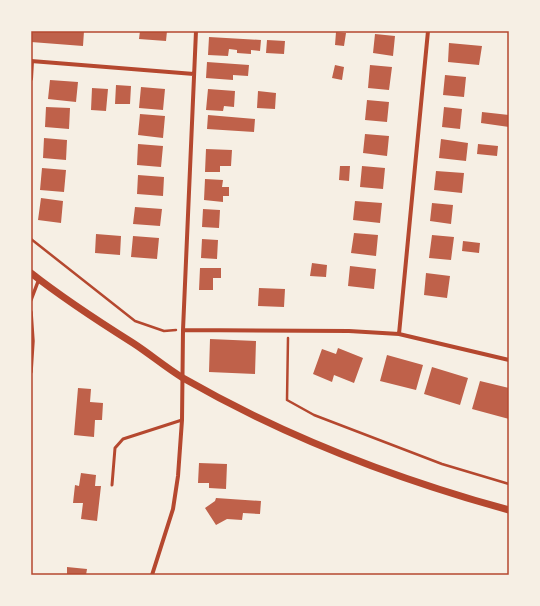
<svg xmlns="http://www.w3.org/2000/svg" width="540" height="606" font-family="Overpass,sans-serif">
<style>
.building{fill:#bf614a}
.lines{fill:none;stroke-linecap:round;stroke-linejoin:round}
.path{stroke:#b5482f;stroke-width:2.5}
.service{stroke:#b5482f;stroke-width:3}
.pedestrian{stroke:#b5482f;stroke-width:3.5}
.minor{stroke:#b5482f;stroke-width:4}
.tertiary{stroke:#b5482f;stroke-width:7}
.neatline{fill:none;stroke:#b5482f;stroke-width:1.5}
</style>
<rect width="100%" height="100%" fill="#f6efe4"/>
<path class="building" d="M 31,31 L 84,31 L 83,46 L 31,42 Z
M 140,31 L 167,31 L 166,41 L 139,39 Z
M 336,32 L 346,33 L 344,46 L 335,45 Z
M 375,34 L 395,36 L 393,56 L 373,53 Z
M 209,37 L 261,40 L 260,51 L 251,50 L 251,54 L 237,53 L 237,50 L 229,49 L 228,56 L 208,55 Z
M 267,40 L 285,41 L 284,54 L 266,53 Z
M 449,43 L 482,46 L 479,65 L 448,62 Z
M 207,62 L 249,65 L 248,76 L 233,75 L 233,80 L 206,78 Z
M 335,65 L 344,67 L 342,80 L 332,78 Z
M 370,65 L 392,67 L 389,90 L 368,88 Z
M 445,75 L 466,77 L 464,97 L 443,95 Z
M 50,80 L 78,82 L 76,102 L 48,99 Z
M 116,85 L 131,86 L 130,104 L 115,104 Z
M 141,87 L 165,89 L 163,110 L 139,108 Z
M 92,88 L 108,89 L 106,111 L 91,110 Z
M 208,89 L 235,91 L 234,107 L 224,106 L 223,111 L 206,110 Z
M 258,91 L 276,93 L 275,109 L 257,108 Z
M 367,100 L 389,102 L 387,122 L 365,120 Z
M 46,107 L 70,108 L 69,129 L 45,127 Z
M 444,107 L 462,109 L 460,129 L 442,127 Z
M 482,112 L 509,115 L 509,127 L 481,123 Z
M 140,114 L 165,116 L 163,138 L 138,135 Z
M 208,115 L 255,119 L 254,132 L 207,129 Z
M 365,134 L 389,136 L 387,156 L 363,153 Z
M 44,138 L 67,140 L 66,160 L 43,158 Z
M 441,139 L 468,143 L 466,161 L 439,158 Z
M 138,144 L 163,146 L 161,167 L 137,165 Z
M 478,144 L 498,146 L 497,156 L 477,154 Z
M 206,149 L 232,150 L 231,166 L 220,166 L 220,172 L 205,172 Z
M 340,166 L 350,166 L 349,181 L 339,180 Z
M 362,166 L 385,168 L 383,189 L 360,187 Z
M 42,168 L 66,170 L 64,192 L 40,190 Z
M 436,171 L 464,173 L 462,193 L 434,190 Z
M 138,175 L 164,177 L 163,196 L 137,194 Z
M 205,179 L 223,180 L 222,187 L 229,187 L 229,196 L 223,196 L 223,202 L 204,200 Z
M 41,198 L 63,201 L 61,223 L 38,220 Z
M 355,201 L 382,203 L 380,223 L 353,220 Z
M 432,203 L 453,205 L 451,224 L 430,221 Z
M 135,207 L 162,209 L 160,226 L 133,224 Z
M 203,209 L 220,210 L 219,228 L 202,227 Z
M 354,233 L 378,235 L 376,256 L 351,253 Z
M 96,234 L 121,236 L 120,255 L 95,253 Z
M 432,235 L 454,237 L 451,260 L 429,258 Z
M 133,236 L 159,238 L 157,259 L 131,257 Z
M 202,239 L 218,240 L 217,259 L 201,258 Z
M 463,241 L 480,243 L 479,253 L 462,251 Z
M 312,263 L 327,265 L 326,277 L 310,276 Z
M 350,266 L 376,269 L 374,289 L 348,286 Z
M 200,268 L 221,268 L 221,278 L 213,278 L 213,290 L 199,290 Z
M 426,273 L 450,276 L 447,298 L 424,295 Z
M 259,288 L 285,289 L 284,307 L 258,306 Z
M 210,339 L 256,341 L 255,374 L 209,372 Z
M 338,348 L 363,358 L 354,383 L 334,375 L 332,382 L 313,374 L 322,349 L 336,354 Z
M 387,355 L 423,365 L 416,390 L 380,381 Z
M 432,367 L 468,378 L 460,405 L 424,394 Z
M 480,381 L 509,388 L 509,419 L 472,409 Z
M 78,388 L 91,389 L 90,402 L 103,403 L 102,420 L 95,420 L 94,437 L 74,435 Z
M 199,463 L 227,464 L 226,489 L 209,488 L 209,483 L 198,483 Z
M 81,473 L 96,475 L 95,486 L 101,486 L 97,521 L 81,519 L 83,503 L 73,503 L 75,485 L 79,486 Z
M 216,498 L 261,501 L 260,514 L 243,513 L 242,520 L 227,519 L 216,525 L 205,508 L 215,501 Z
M 67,567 L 87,569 L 86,575 L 67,575 Z"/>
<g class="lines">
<path class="path" d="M 31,239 L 135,321 L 164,331 L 176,330
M 288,338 L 287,400 L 314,415 L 442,464 L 509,484"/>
<path class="service" d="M 112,485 L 115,448 L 123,439 L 182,420"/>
<path class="pedestrian" d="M 31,300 L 39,279
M 31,312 L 33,341 L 31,372"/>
<path class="minor" d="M 31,61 L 194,74
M 31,79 L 32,61
M 183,330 L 349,331 L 399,334 L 509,360
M 399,334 L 428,31
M 152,575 L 173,509 L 178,476 L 182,420 L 183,330 L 196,31"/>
<path class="tertiary" d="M 31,273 C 64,299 98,321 133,343 C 150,354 165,367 183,378 C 284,436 396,479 509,510"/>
</g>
<rect width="540" height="606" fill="none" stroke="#f6efe4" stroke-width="64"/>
<rect x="32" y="32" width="476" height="542" class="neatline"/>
</svg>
